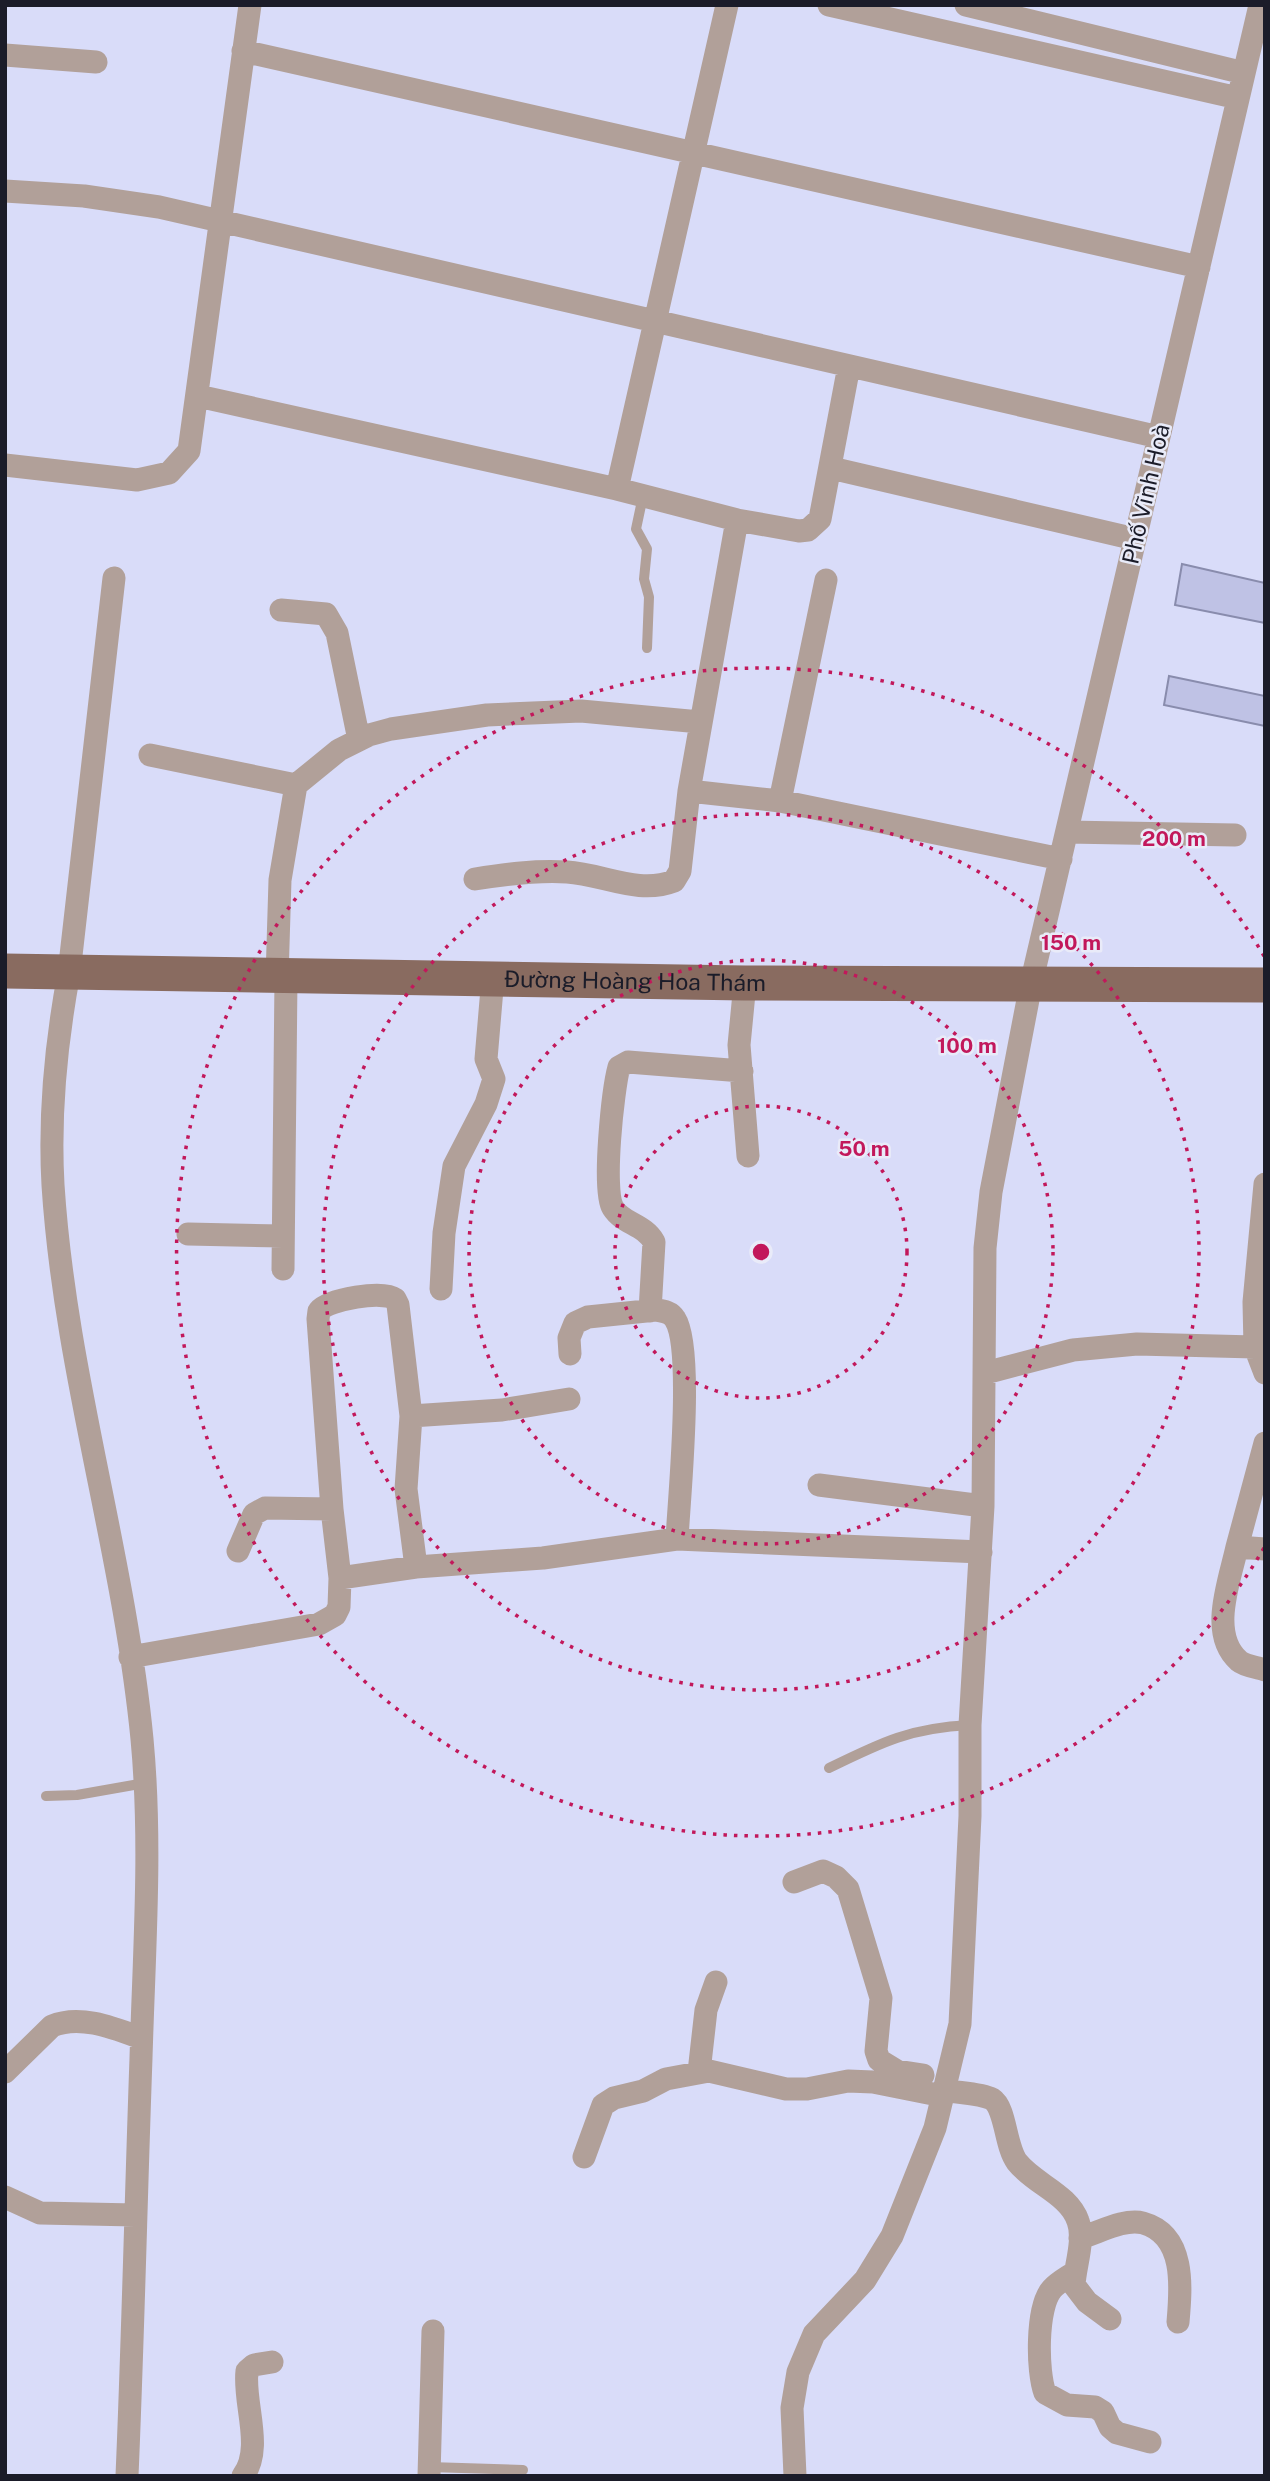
<svg xmlns="http://www.w3.org/2000/svg" width="1270" height="2481" font-family="'Public Sans',sans-serif">
<style>
.building{fill:#bfc2e5;stroke:#898cad;stroke-width:2}
.lines{fill:none;stroke-linecap:round;stroke-linejoin:round}
.service{stroke:#b1a099;stroke-width:10}
.minor{stroke:#b1a099;stroke-width:23}
.primary{stroke:#896b60;stroke-width:35}
.ring{fill:none;stroke:#c2185b;stroke-width:3.5;stroke-dasharray:3.5 7}
.labels{text-anchor:middle;stroke-width:5;stroke-linejoin:round;paint-order:stroke}
.street-label{font-size:23px;fill:#1b1c29;stroke:#e9ebf9}
.centre{fill:#c2185b;stroke:#e9ebf9;stroke-width:3.5}
.ring-label{font-size:21px;text-anchor:middle;font-weight:bold;fill:#c2185b;stroke:#e9ebf9;stroke-width:5;stroke-linejoin:round;paint-order:stroke}
</style>
<rect width="100%" height="100%" fill="#d9dcf9"/>
<path class="building" d="M 1182,564 L 1265,583 L 1265,623 L 1175,605 Z
M 1169,676 L 1265,696 L 1265,726 L 1164,705 Z"/>
<g class="lines">
<path class="service" d="M 643,496 L 636,529 L 647,549 L 644,579 L 649,597 L 647,648
M 829,1768 C 882,1742 910,1728 970,1725
M 46,1796 L 77,1795 L 145,1783
M 429,2467 L 523,2470"/>
<path class="minor" d="M 829,5 L 1238,98
M 966,5 L 1244,73
M 243,51 L 1199,267
M 5,55 L 96,62
M 5,191 L 84,196 L 159,207 L 1159,437
M 198,396 L 617,489 L 737,520 L 799,531 L 808,530 L 820,519 L 849,366
M 5,465 L 137,480 L 169,473 L 189,451 L 250,5
M 831,468 L 1135,539
M 617,489 L 727,5
M 114,578 L 69,973 C 56,1043 49,1114 53,1185 C 65,1372 124,1553 142,1739 C 152,1845 144,1952 141,2058 C 136,2197 133,2337 127,2476
M 281,610 L 326,614 L 337,633 L 359,740
M 150,755 L 296,785
M 689,791 L 780,801 L 1061,859
M 780,801 L 826,580
M 1067,832 L 1235,835
M 475,879 C 506,874 536,870 567,872 C 603,874 638,895 674,881 L 680,871 L 689,791 L 737,520
M 277,978 L 280,880 L 296,785 L 339,750 L 369,735 L 391,729 L 487,715 L 581,711 L 700,722
M 745,983 L 739,1045 L 748,1156
M 1265,1184 L 1254,1302 L 1255,1347 L 1265,1373
M 188,1234 L 283,1236
M 283,1269 L 286,978
M 441,1289 L 444,1233 L 454,1166 L 486,1104 L 494,1079 L 486,1059 L 493,977
M 650,1311 L 654,1242 C 644,1224 623,1224 613,1208 C 602,1191 613,1089 619,1067 L 628,1062 L 742,1071
M 570,1354 L 569,1338 L 575,1323 L 588,1317 L 656,1310 C 664,1311 671,1312 675,1319 C 694,1348 679,1499 677,1539
M 985,1373 L 1073,1350 L 1137,1344 L 1255,1347
M 411,1416 L 502,1410 L 569,1399
M 1265,1443 L 1237,1547 L 1265,1549
M 819,1485 L 983,1506
M 1237,1547 C 1230,1580 1208,1634 1239,1661 C 1245,1666 1257,1667 1265,1670
M 238,1551 L 254,1514 L 265,1508 L 332,1509
M 340,1578 L 416,1567 L 543,1558 L 677,1539 L 981,1552
M 130,1657 L 319,1624 L 335,1615 L 339,1607 L 340,1578 L 332,1509 L 318,1319 L 319,1311 C 329,1299 383,1290 395,1299 L 398,1305 L 411,1416 L 406,1489 L 416,1567
M 794,1882 L 823,1871 L 836,1877 L 848,1889 L 881,1998 L 876,2051 L 879,2060 L 897,2071 L 923,2075
M 5,2072 L 52,2026 C 80,2014 114,2028 141,2038
M 699,2072 L 706,2010 L 716,1982
M 944,2090 C 958,2093 980,2093 992,2099 C 1006,2108 1005,2146 1017,2162 C 1034,2184 1069,2194 1078,2221 C 1085,2240 1075,2266 1074,2285 L 1087,2302 L 1110,2319
M 584,2157 L 603,2105 L 614,2098 L 643,2091 L 666,2079 L 709,2071 L 786,2089 L 807,2089 L 848,2081 L 873,2082 L 943,2096
M 5,2197 L 40,2213 L 135,2215
M 1080,2238 C 1098,2233 1124,2218 1143,2223 C 1186,2235 1181,2288 1178,2322
M 1075,2272 C 1068,2277 1058,2282 1052,2289 C 1036,2307 1037,2372 1045,2393 L 1067,2405 L 1095,2407 L 1103,2412 L 1110,2427 L 1117,2433 L 1150,2442
M 243,2476 C 264,2448 243,2403 247,2371 L 254,2365 L 272,2362
M 429,2476 L 433,2331
M 795,2476 L 792,2408 L 798,2372 L 814,2334 L 865,2280 L 892,2236 L 935,2128 L 960,2024 L 970,1816 L 970,1725 L 983,1506 L 985,1248 L 991,1192 L 1031,984 L 1260,5"/>
<path class="primary" id="s1" d="M 5,971 L 745,983 L 1265,985"/>
</g>
<g class="ring">
<circle cx="761" cy="1252" r="146"/>
<circle cx="761" cy="1252" r="292"/>
<circle cx="761" cy="1252" r="438"/>
<path d="M1264 1548A584 584 0 1 1 1264 956"/>
</g>
<g class="labels">
<g class="street-label">
<text transform="translate(1146 494) rotate(-77)" y="8">Phố Vĩnh Hoà</text>
<text dy="8" stroke="none"><textPath href="#s1" startOffset="630">Đường Hoàng Hoa Thám</textPath></text>
</g>
</g>
<circle cx="761" cy="1252" r="10" class="centre"/>
<g class="ring-label">
<text x="1174" y="846">200 m</text>
<text x="1071" y="950">150 m</text>
<text x="967" y="1053">100 m</text>
<text x="864" y="1156">50 m</text>
</g>
<rect width="1270" height="2481" fill="none" stroke="#1b1c29" stroke-width="14"/>
</svg>
